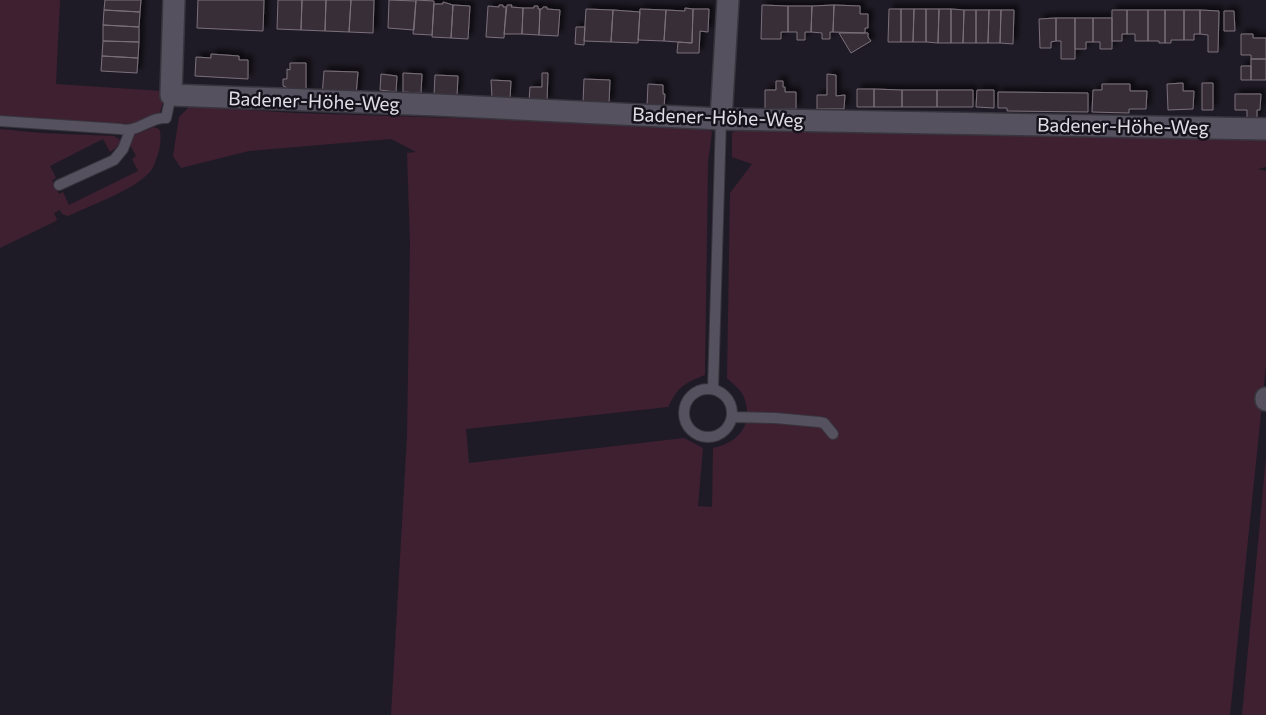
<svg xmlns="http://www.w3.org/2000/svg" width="1266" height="715" font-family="Commissioner,sans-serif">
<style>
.green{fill:#3e2031}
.building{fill:#382f39;stroke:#7a707b;filter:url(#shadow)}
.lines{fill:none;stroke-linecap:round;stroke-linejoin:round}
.lane-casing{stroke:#38353e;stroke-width:12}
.street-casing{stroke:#38353e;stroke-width:24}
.lane{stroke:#55515e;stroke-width:10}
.street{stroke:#55515e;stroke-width:21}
.labels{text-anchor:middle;stroke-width:5;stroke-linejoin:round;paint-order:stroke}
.street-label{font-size:19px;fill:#e0dde5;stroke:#15121c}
</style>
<defs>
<filter id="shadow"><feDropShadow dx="4.5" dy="-4.5" stdDeviation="2.5" flood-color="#0009"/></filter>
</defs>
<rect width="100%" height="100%" fill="#1f1b26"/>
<path class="green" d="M 0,0 L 60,0 L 56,84 L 162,91 L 162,106 L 160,112 L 153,117 L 132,124 L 0,117 Z
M 190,106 L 294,113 L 703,126 L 712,132 L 708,162 L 705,375 C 683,384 679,386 668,407 L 466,429 L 469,463 L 684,438 L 703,448 L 698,506 L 712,507 L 713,448 C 740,443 755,422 743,395 C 740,389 732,383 727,378 L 730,193 L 752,164 L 732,157 L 732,133 L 739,128 L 1266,135 L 1266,167 L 1258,169 L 1266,171 L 1266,365 L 1230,715 L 391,715 L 407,436 L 410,244 L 407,153 L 416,152 L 391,139 L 249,151 L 181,168 L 173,156 L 179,117 Z
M 154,127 L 159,129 C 162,135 160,145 159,151 C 156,159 155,166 150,172 C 134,190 91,205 68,216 L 62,214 L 60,210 L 54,213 L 57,219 L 56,221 L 0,248 L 0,129 L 42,133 L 114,136 L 119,139 L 121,144 L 110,152 L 103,139 L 50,166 L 56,178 L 52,180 L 59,194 L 63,192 L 69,205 L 138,171 L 132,159 L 136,156 L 129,143 L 134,135 Z
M 1266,457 L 1266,715 L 1242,715 Z"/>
<path class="building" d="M 105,0 L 141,0 L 140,12 L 104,10 Z
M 198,0 L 264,0 L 263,31 L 197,28 Z
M 278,0 L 302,0 L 301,30 L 277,29 Z
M 302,0 L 326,0 L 325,31 L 301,30 Z
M 326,0 L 351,0 L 349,32 L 325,31 Z
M 351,0 L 374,0 L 373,33 L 349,32 Z
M 389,0 L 416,1 L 414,30 L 388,28 Z
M 416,0 L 434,1 L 432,35 L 413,34 Z
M 443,2 L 453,5 L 451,38 L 432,37 L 434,4 L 443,4 Z
M 453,5 L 470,6 L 468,39 L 451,38 Z
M 499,5 L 503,5 L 503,7 L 506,7 L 504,38 L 486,37 L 488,6 L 499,7 Z
M 507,5 L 512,5 L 511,7 L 523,8 L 522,34 L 504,34 Z
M 762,5 L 788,6 L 788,32 L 781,32 L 781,39 L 761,39 Z
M 834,5 L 833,32 L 830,32 L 830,39 L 822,39 L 822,33 L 811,32 L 812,6 Z
M 834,5 L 860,6 L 860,14 L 868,14 L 868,28 L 865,28 L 865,33 L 833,32 Z
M 534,6 L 538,6 L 538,9 L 540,9 L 539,35 L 522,34 L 523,8 L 534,8 Z
M 788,6 L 812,6 L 811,32 L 805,32 L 805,40 L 797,40 L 797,32 L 788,32 Z
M 543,7 L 547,7 L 547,9 L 560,10 L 558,36 L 539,35 L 540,9 L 542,9 Z
M 685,8 L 693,9 L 692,43 L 664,41 L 666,10 L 685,11 Z
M 586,9 L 613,10 L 611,42 L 584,41 Z
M 640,9 L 666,10 L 664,41 L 638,40 Z
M 693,9 L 709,9 L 708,32 L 700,31 L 699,53 L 677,53 L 678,42 L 692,43 Z
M 889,9 L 901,9 L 901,42 L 888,42 Z
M 901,9 L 914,9 L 913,42 L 901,42 Z
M 914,9 L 926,9 L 926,42 L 913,42 Z
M 926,9 L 939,9 L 938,43 L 926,42 Z
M 939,9 L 951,9 L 951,43 L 938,43 Z
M 951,9 L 964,10 L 963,43 L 951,43 Z
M 104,10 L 140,12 L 139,27 L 103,25 Z
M 613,10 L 640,12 L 638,43 L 611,42 Z
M 964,10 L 976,10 L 976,43 L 963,43 Z
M 976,10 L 989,10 L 988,43 L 976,43 Z
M 989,10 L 1001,10 L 1000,43 L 988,43 Z
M 1001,10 L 1014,10 L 1013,44 L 1000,43 Z
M 1112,10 L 1127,10 L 1127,34 L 1122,34 L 1122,41 L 1112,41 Z
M 1127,10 L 1148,10 L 1148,41 L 1135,41 L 1135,34 L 1127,34 Z
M 1148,10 L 1165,10 L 1165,43 L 1159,43 L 1159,41 L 1148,41 Z
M 1165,10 L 1184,10 L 1184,40 L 1171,40 L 1171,43 L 1165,43 Z
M 1184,10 L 1200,10 L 1200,34 L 1194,34 L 1194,40 L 1184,40 Z
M 1200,10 L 1219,11 L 1218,52 L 1208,52 L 1208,35 L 1200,34 Z
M 1224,11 L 1234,11 L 1235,31 L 1224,31 Z
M 1056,18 L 1056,41 L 1051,42 L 1051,48 L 1040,48 L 1039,19 Z
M 1056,18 L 1075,18 L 1075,59 L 1061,59 L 1061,41 L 1056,41 Z
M 1075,18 L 1093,18 L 1093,42 L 1086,42 L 1086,49 L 1075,49 Z
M 1093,18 L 1112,18 L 1112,49 L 1100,49 L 1100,42 L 1093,42 Z
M 103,25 L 139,27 L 139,42 L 103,41 Z
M 576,27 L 585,27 L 584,45 L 575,44 Z
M 839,33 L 868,33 L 868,37 L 871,41 L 851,53 Z
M 1241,34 L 1253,34 L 1253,38 L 1266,38 L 1266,59 L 1251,59 L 1251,55 L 1241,55 Z
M 103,41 L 139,42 L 138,58 L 102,56 Z
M 211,54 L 239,56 L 239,60 L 248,60 L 248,79 L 195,76 L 196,57 L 211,58 Z
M 102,56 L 138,58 L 137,73 L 101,71 Z
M 1251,59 L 1266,59 L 1266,80 L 1251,80 Z
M 290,63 L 306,63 L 306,92 L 286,92 L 286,87 L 283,86 L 283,79 L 287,79 L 287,69 L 290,70 Z
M 1241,66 L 1251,66 L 1251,80 L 1241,80 Z
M 324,71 L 358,72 L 356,95 L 322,96 Z
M 403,73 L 422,74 L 421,93 L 403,92 Z
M 542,73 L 548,73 L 547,102 L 529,101 L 530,87 L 542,87 Z
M 381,74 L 397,76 L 396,92 L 380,90 Z
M 827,74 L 836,75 L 836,96 L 845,95 L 844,109 L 817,109 L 817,95 L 827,95 Z
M 435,75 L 458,76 L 457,96 L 434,95 Z
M 584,79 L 610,80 L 609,104 L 583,103 Z
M 491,80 L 511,81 L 510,99 L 492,98 Z
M 776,81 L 783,81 L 783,87 L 785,87 L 785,92 L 796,92 L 796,109 L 765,109 L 765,90 L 776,90 Z
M 1183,83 L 1183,91 L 1194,91 L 1193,109 L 1168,110 L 1167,84 Z
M 1202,83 L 1213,83 L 1213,110 L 1202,110 Z
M 648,84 L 663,85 L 663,94 L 665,94 L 664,107 L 647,106 Z
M 1102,84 L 1130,84 L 1130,91 L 1147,91 L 1146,109 L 1129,109 L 1129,113 L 1092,112 L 1093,90 L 1102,90 Z
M 857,89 L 874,89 L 874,107 L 857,107 Z
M 874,89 L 902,90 L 902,107 L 874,107 Z
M 902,90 L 937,90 L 937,107 L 902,107 Z
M 937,90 L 973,90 L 973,107 L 937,107 Z
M 977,90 L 994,90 L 994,108 L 976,107 Z
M 998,92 L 1088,93 L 1088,112 L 1007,111 L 1007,108 L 998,108 Z
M 1235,94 L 1261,94 L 1260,110 L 1257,110 L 1257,119 L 1247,119 L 1247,110 L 1235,110 Z"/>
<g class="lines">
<g class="lane-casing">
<path id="lane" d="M 0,121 L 120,129 C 139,133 149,117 166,118 L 171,95
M 59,185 L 114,160 L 123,149 L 130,131
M684 413a24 24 0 1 1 48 0a24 24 0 1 1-48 0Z
M 713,389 L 721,119
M 732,417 L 775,418 L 819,422 L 824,423 L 833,434"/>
</g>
<g class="street-casing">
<path id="street" d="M 174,0 L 171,95 L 438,105 L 721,119 L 1266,129
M 721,119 L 728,0
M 1266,400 L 1266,398"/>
</g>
<use href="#lane" class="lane"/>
<use href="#street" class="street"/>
</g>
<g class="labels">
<g class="street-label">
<text transform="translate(314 101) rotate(2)" y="7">Badener-Höhe-Weg</text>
<text transform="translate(718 117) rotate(2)" y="7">Badener-Höhe-Weg</text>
<text transform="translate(1123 126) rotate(1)" y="7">Badener-Höhe-Weg</text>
</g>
</g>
</svg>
